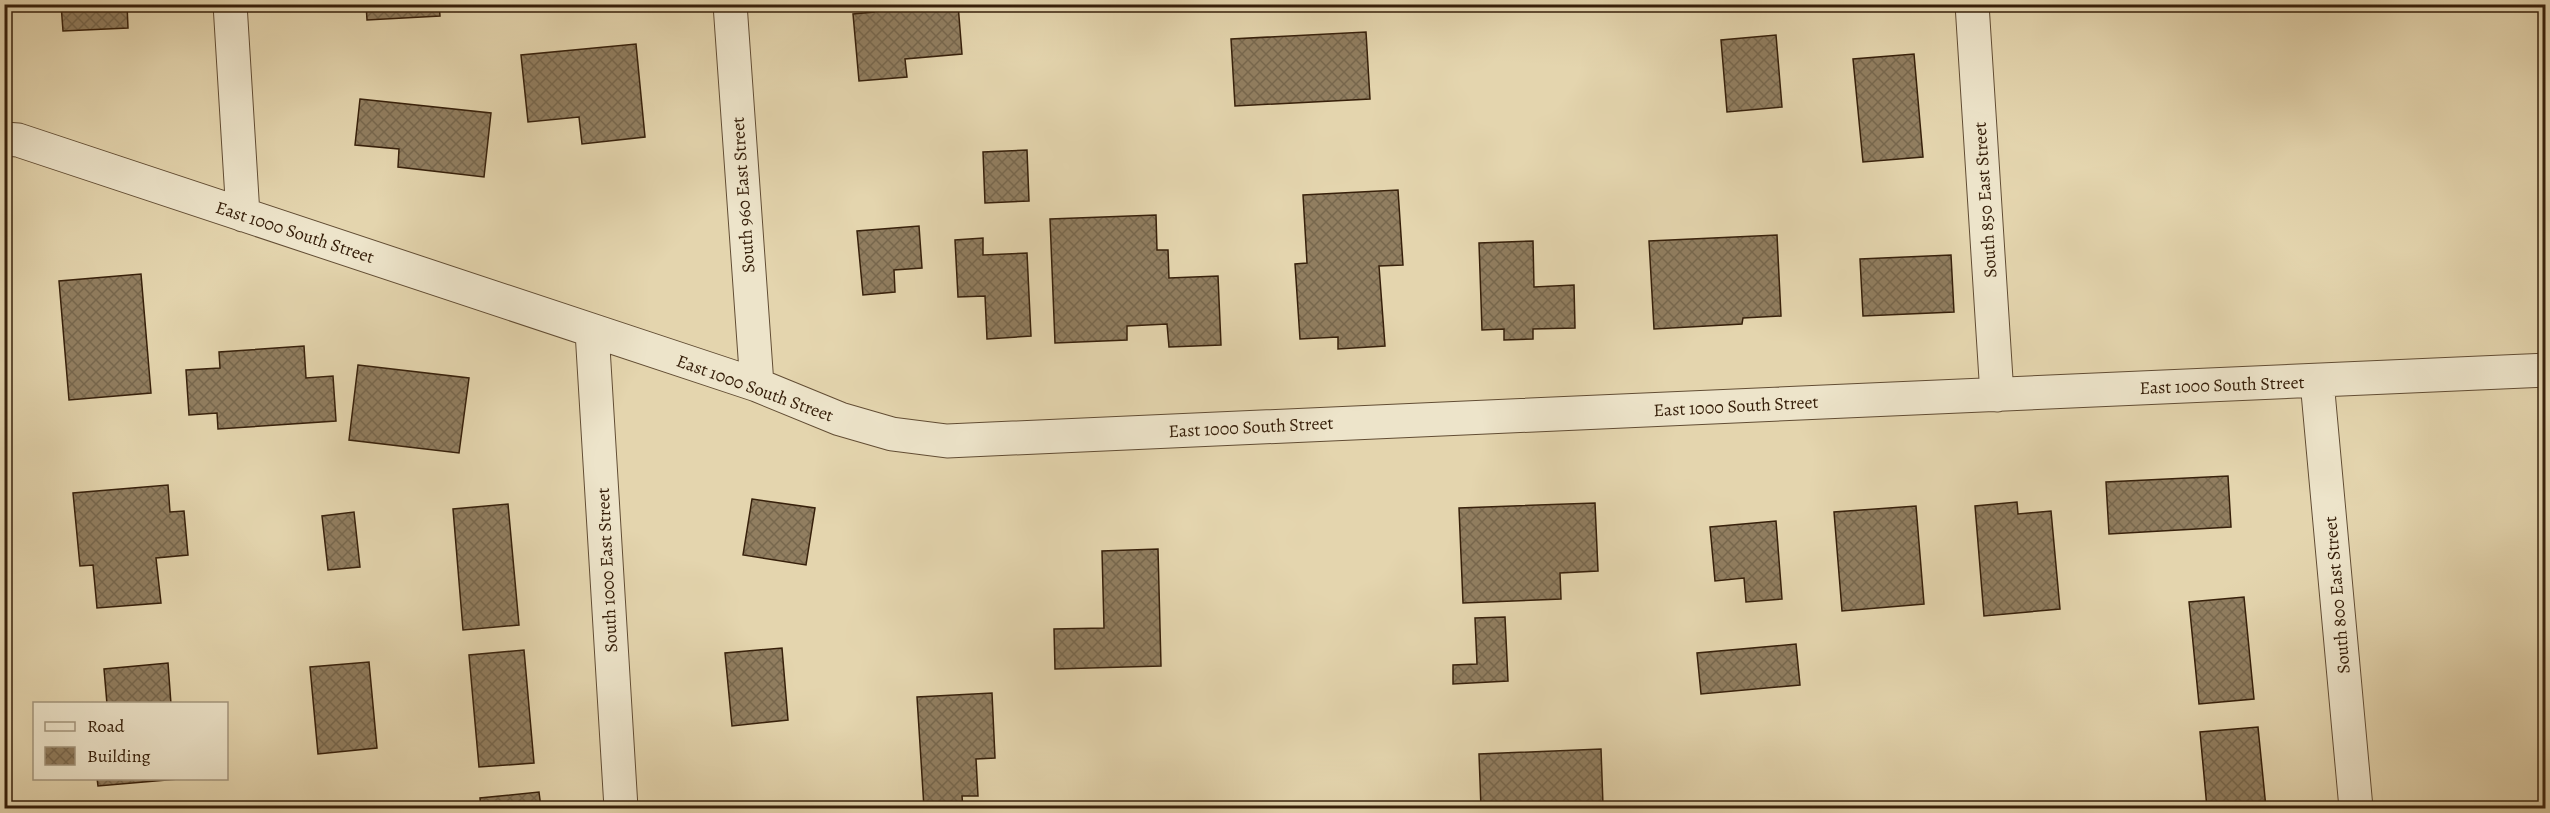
<svg xmlns="http://www.w3.org/2000/svg" width="2550" height="813" font-family="Alegreya,serif">
<style>
.building{fill:url(#building-cross-hatch);stroke:#37200b;stroke-width:1.5}
.lines{fill:none;stroke-linecap:round;stroke-linejoin:round}
.minor-casing{stroke:#624d34;stroke-width:35}
.minor{stroke:#ede4ca;stroke-width:33}
.labels{text-anchor:middle;stroke-width:4.5;stroke-linejoin:round;paint-order:stroke}
.street-label{font-size:18px;fill:#37200b;stroke:#ede4ca}
</style>
<defs>
<pattern id="building-cross-hatch" width="8" height="8" patternUnits="userSpaceOnUse" patternTransform="scale(1.5)"><rect width="8" height="8" fill="#917e60"/><path d="M0 0l8 8M0 8l8-8" fill="none" stroke="#77674d"/></pattern>
</defs>
<rect width="100%" height="100%" fill="#e4d5ae"/>
<filter id="stains"><feTurbulence type="fractalNoise" baseFrequency=".00333" numOctaves="4"/><feColorMatrix values="0 0 0 0 .2 0 0 0 0 .09 0 0 0 0 .02 0 0 0 .5 -.17"/></filter>
<radialGradient id="worn" r=".72"><stop offset=".6" stop-color="#630" stop-opacity="0"/><stop offset="1" stop-color="#630" stop-opacity=".3"/></radialGradient>
<path class="building" d="M 61,4 L 127,4 L 128,28 L 63,31 Z
M 366,4 L 439,4 L 440,16 L 367,20 Z
M 873,4 L 958,4 L 962,54 L 905,59 L 907,77 L 859,81 L 853,14 L 874,12 Z
M 1366,32 L 1370,99 L 1235,106 L 1231,39 Z
M 1776,35 L 1782,107 L 1727,112 L 1721,40 Z
M 636,44 L 645,137 L 582,144 L 579,117 L 528,122 L 521,55 Z
M 1914,54 L 1923,157 L 1863,162 L 1853,59 Z
M 360,99 L 491,113 L 484,177 L 398,167 L 399,149 L 355,145 Z
M 1027,150 L 1029,201 L 985,203 L 983,152 Z
M 1398,190 L 1403,265 L 1379,266 L 1385,346 L 1338,349 L 1338,337 L 1300,339 L 1295,264 L 1307,263 L 1303,195 Z
M 1156,215 L 1157,250 L 1168,250 L 1169,278 L 1218,276 L 1221,345 L 1169,347 L 1167,324 L 1127,326 L 1127,340 L 1055,343 L 1050,219 Z
M 919,226 L 922,268 L 894,270 L 895,292 L 863,295 L 857,231 Z
M 1777,235 L 1781,316 L 1743,318 L 1742,324 L 1654,329 L 1649,241 Z
M 983,238 L 983,255 L 1027,253 L 1031,336 L 987,339 L 985,296 L 958,297 L 955,240 Z
M 1533,241 L 1534,287 L 1574,285 L 1575,328 L 1533,329 L 1533,339 L 1504,340 L 1504,329 L 1482,330 L 1479,243 Z
M 1951,255 L 1954,312 L 1863,316 L 1860,259 Z
M 141,274 L 151,393 L 69,400 L 59,281 Z
M 304,346 L 306,378 L 333,376 L 336,421 L 218,429 L 217,413 L 189,415 L 186,370 L 220,368 L 219,352 Z
M 358,365 L 469,378 L 459,453 L 349,440 Z
M 2228,476 L 2231,527 L 2109,534 L 2106,482 Z
M 168,485 L 170,512 L 184,511 L 188,555 L 156,558 L 161,603 L 97,608 L 93,565 L 80,566 L 73,493 Z
M 752,499 L 815,508 L 806,565 L 743,555 Z
M 2017,502 L 2018,514 L 2051,511 L 2060,609 L 1984,616 L 1975,506 Z
M 1595,503 L 1598,571 L 1560,573 L 1561,599 L 1463,603 L 1459,508 Z
M 508,504 L 519,625 L 463,630 L 453,509 Z
M 1916,506 L 1924,604 L 1842,611 L 1834,512 Z
M 354,512 L 360,567 L 328,570 L 322,516 Z
M 1776,521 L 1782,599 L 1746,602 L 1744,578 L 1715,581 L 1710,527 Z
M 1158,549 L 1161,666 L 1055,669 L 1054,629 L 1104,628 L 1102,551 Z
M 2244,597 L 2254,699 L 2199,704 L 2189,602 Z
M 1505,617 L 1508,681 L 1453,684 L 1453,665 L 1477,664 L 1475,618 Z
M 1796,644 L 1800,685 L 1701,694 L 1697,653 Z
M 782,648 L 788,720 L 732,726 L 725,653 Z
M 524,650 L 534,763 L 479,767 L 469,655 Z
M 369,662 L 377,748 L 318,754 L 310,667 Z
M 168,663 L 171,704 L 107,704 L 104,669 Z
M 992,693 L 995,758 L 976,759 L 978,796 L 962,796 L 963,808 L 924,808 L 917,697 Z
M 2258,727 L 2266,808 L 2207,808 L 2200,732 Z
M 1601,749 L 1603,805 L 1481,808 L 1479,754 Z
M 97,778 L 178,778 L 178,779 L 98,786 Z
M 539,792 L 541,808 L 481,808 L 480,798 Z
M 1463,802 L 1464,808 L 1375,807 Z
M 229,803 L 230,808 L 169,808 Z"/>
<g class="lines">
<g class="minor-casing">
<path id="minor" d="M 230,4 L 243,215
M 730,4 L 757,385
M 1972,4 L 1997,395
M 4,139 L 18,140 L 757,385 L 840,419 L 892,434 L 947,441 L 2546,370
M 592,331 L 621,808
M 2317,381 L 2356,808"/>
</g>
<use href="#minor" class="minor"/>
</g>
<g class="labels">
<g class="street-label">
<text transform="translate(743 195) rotate(-94)" y="6">South 960 East Street</text>
<text transform="translate(1985 200) rotate(-94)" y="6">South 850 East Street</text>
<text transform="translate(295 232) rotate(18)" y="6">East 1000 South Street</text>
<text transform="translate(2222 385) rotate(-2)" y="6">East 1000 South Street</text>
<text transform="translate(755 388) rotate(20)" y="6">East 1000 South Street</text>
<text transform="translate(1736 406) rotate(-3)" y="6">East 1000 South Street</text>
<text transform="translate(1251 427) rotate(-3)" y="6">East 1000 South Street</text>
<text transform="translate(607 570) rotate(-93)" y="6">South 1000 East Street</text>
<text transform="translate(2337 595) rotate(-95)" y="6">South 800 East Street</text>
</g>
</g>
<rect width="2550" height="813" fill="none" stroke="#e4d5ae" stroke-width="24"/>
<rect x="6" y="6" width="2538" height="801" fill="none" stroke="#37200b" stroke-width="3"/>
<rect x="12" y="12" width="2526" height="789" fill="none" stroke="#37200b" stroke-width="1.5"/>
<rect x="33" y="702" width="195" height="78" fill="#ede4ca" stroke="#a4967e" stroke-width="1.5"/>
<rect x="45" y="722" width="30" height="9" fill="#ede4ca" stroke="#a4967e" stroke-width="1.5"/>
<text x="87" y="732" font-size="18" fill="#37200b">Road</text>
<rect x="45" y="747" width="30" height="18" fill="url(#building-cross-hatch)" stroke="#a4967e" stroke-width="1.5"/>
<text x="87" y="762" font-size="18" fill="#37200b">Building</text>
<rect width="100%" height="100%" filter="url(#stains)"/>
<rect width="100%" height="100%" fill="url(#worn)"/>
</svg>
